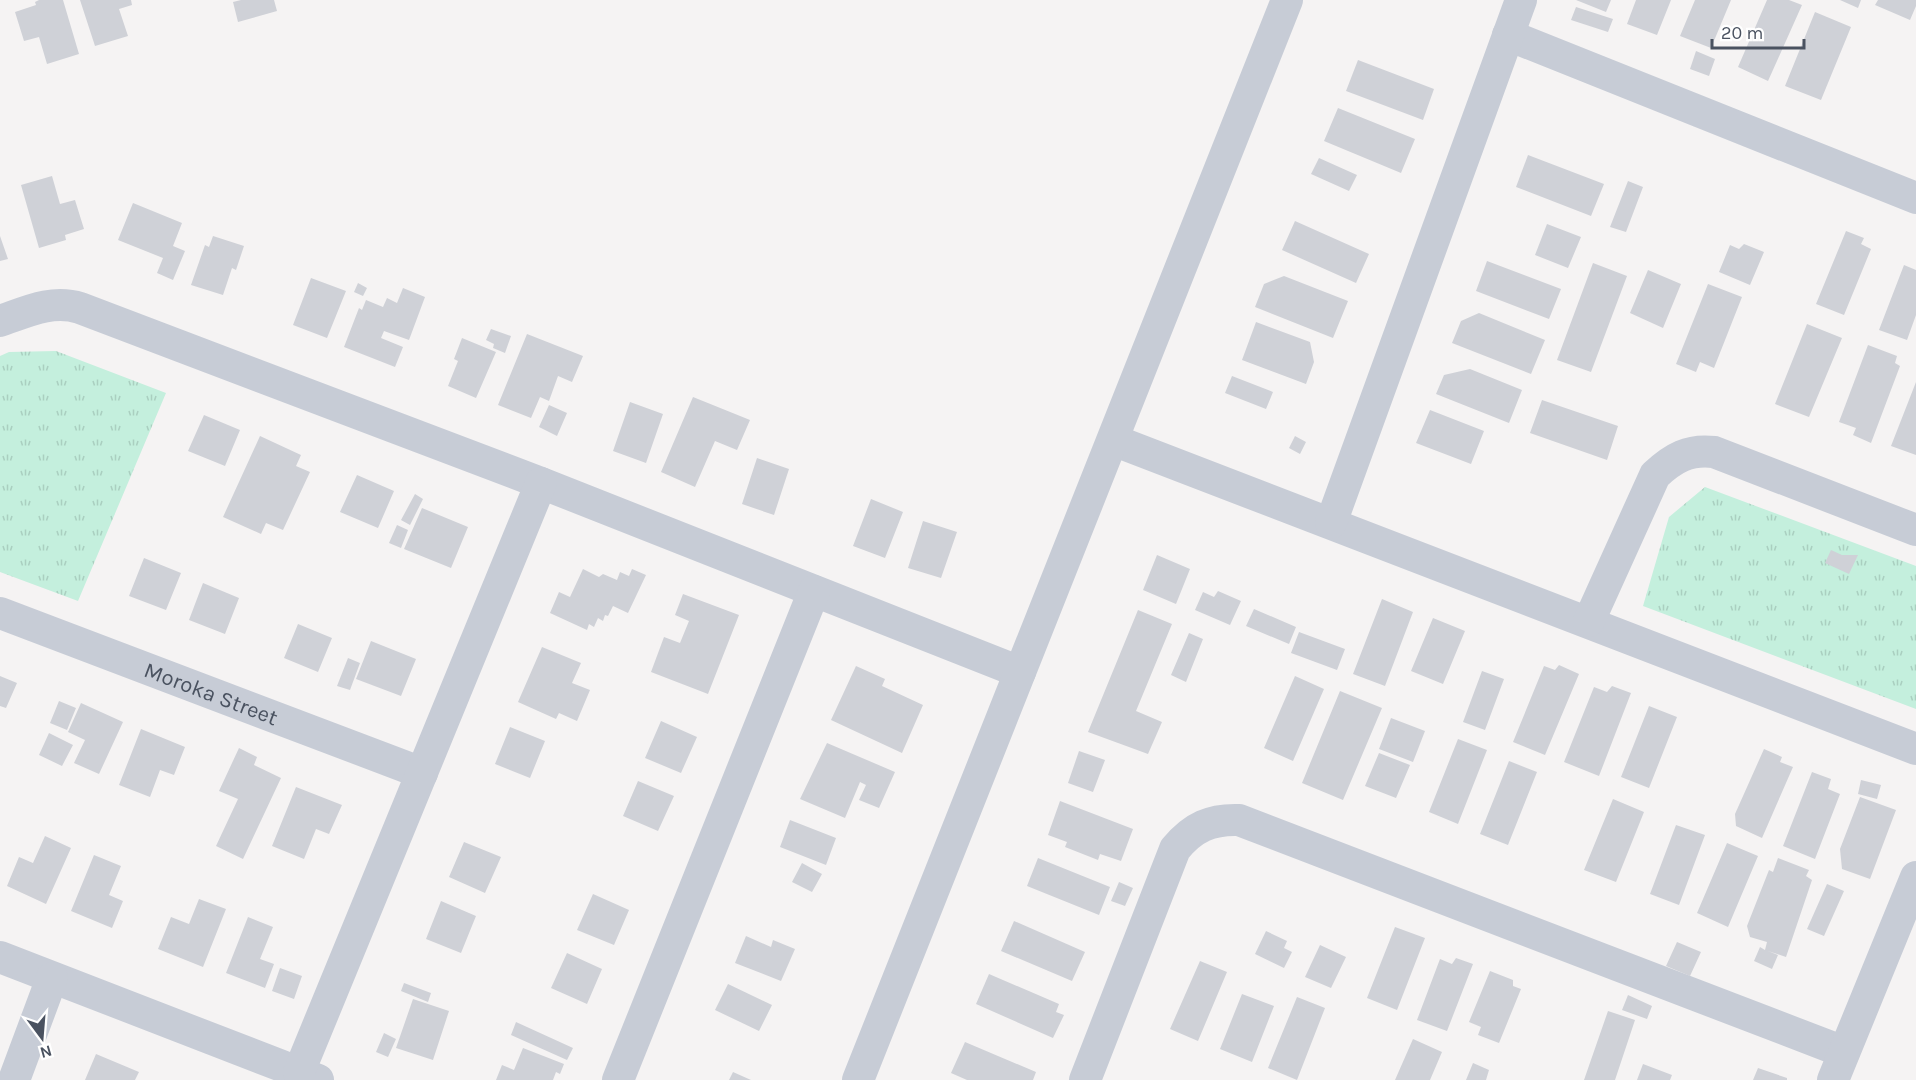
<svg xmlns="http://www.w3.org/2000/svg" width="1916" height="1080" font-family="Karla,sans-serif">
<style>
.grass{fill:url(#grass-tufts)}
.building{fill:#cfd1d7}
.lines{fill:none;stroke-linecap:round;stroke-linejoin:round}
.minor{stroke:#c7ccd6;stroke-width:32}
.labels{text-anchor:middle;stroke-width:4.5;stroke-linejoin:round;paint-order:stroke}
.street-label{font-size:22px;fill:#4a5260;stroke:#fff}
</style>
<defs>
<pattern id="grass-tufts" width="24" height="20" patternUnits="userSpaceOnUse" patternTransform="scale(1.5)"><rect width="24" height="20" fill="#c4efdd"/><path d="M3 7l-1-3M5 7V3M7 7l1-3M15 17l-1-3M17 17v-4M19 17l1-3" fill="none" stroke="#aacfc0"/></pattern>
</defs>
<rect width="100%" height="100%" fill="#f5f3f3"/>
<path class="grass" d="M 56,351 L 166,393 L 78,601 L 0,572 L 0,356 L 9,352 Z
M 1705,487 L 1916,566 L 1916,709 L 1643,606 L 1669,517 Z"/>
<path class="building" d="M 39,0 L 63,0 L 79,54 L 47,64 L 39,37 L 24,41 L 15,12 L 36,5 L 35,2 Z
M 80,0 L 131,0 L 132,5 L 119,9 L 128,36 L 95,46 Z
M 241,0 L 274,0 L 277,11 L 238,22 L 233,2 Z
M 1576,0 L 1611,0 L 1606,12 Z
M 1636,0 L 1671,0 L 1657,35 L 1627,24 Z
M 1695,0 L 1731,0 L 1711,48 L 1680,36 Z
M 1767,0 L 1789,0 L 1802,5 L 1768,81 L 1738,67 Z
M 1840,0 L 1861,0 L 1858,8 Z
M 1878,0 L 1916,0 L 1916,6 L 1910,20 L 1875,5 Z
M 1576,7 L 1613,19 L 1608,32 L 1571,20 Z
M 1815,12 L 1851,27 L 1821,100 L 1785,86 Z
M 1696,51 L 1715,59 L 1709,76 L 1690,69 Z
M 1358,60 L 1434,89 L 1423,120 L 1346,91 Z
M 1338,108 L 1415,139 L 1401,173 L 1324,141 Z
M 1528,155 L 1604,184 L 1591,216 L 1516,187 Z
M 1319,158 L 1357,175 L 1349,191 L 1311,174 Z
M 52,176 L 60,204 L 75,200 L 84,229 L 65,235 L 66,240 L 39,248 L 21,185 Z
M 1628,181 L 1643,187 L 1626,232 L 1610,227 Z
M 133,203 L 182,223 L 173,246 L 185,251 L 173,280 L 157,273 L 163,258 L 118,240 Z
M 1295,221 L 1369,254 L 1356,283 L 1282,250 Z
M 1547,224 L 1581,237 L 1568,268 L 1535,255 Z
M 1846,231 L 1864,238 L 1861,244 L 1871,249 L 1844,315 L 1816,304 Z
M 0,236 L 8,259 L 0,261 Z
M 213,236 L 244,246 L 236,270 L 232,268 L 223,295 L 191,285 L 205,245 L 209,247 Z
M 1744,244 L 1764,252 L 1750,285 L 1719,272 L 1730,245 L 1739,249 Z
M 1487,261 L 1561,289 L 1549,319 L 1476,291 Z
M 1593,263 L 1627,276 L 1591,372 L 1557,360 Z
M 1904,265 L 1916,270 L 1916,315 L 1907,340 L 1879,330 Z
M 1648,270 L 1681,284 L 1663,328 L 1630,313 Z
M 1284,276 L 1348,301 L 1333,338 L 1255,307 L 1264,284 Z
M 311,278 L 346,291 L 327,338 L 293,325 Z
M 358,283 L 367,288 L 363,296 L 354,292 Z
M 1708,284 L 1742,297 L 1714,368 L 1700,362 L 1696,372 L 1676,364 Z
M 403,288 L 425,297 L 409,340 L 384,331 L 381,338 L 403,347 L 395,367 L 344,347 L 359,308 L 362,310 L 366,300 L 383,307 L 387,298 L 397,303 Z
M 1479,313 L 1545,340 L 1531,374 L 1452,343 L 1461,321 Z
M 1256,322 L 1310,342 L 1314,362 L 1306,384 L 1242,360 Z
M 1807,324 L 1842,338 L 1809,417 L 1775,404 Z
M 491,329 L 511,336 L 505,353 L 493,348 L 494,344 L 486,340 Z
M 527,334 L 583,356 L 572,382 L 558,376 L 549,401 L 540,397 L 531,418 L 498,405 Z
M 462,338 L 496,352 L 476,398 L 448,386 L 458,361 L 454,359 Z
M 1868,345 L 1897,356 L 1895,363 L 1900,366 L 1871,443 L 1853,435 L 1856,428 L 1839,422 Z
M 1470,369 L 1522,390 L 1509,423 L 1436,394 L 1444,375 Z
M 1232,376 L 1273,392 L 1266,409 L 1225,393 Z
M 1916,382 L 1916,455 L 1891,446 Z
M 693,397 L 750,420 L 737,450 L 715,441 L 695,487 L 661,472 Z
M 1542,400 L 1618,426 L 1607,460 L 1530,433 Z
M 630,402 L 663,414 L 646,463 L 613,451 Z
M 549,405 L 567,413 L 557,436 L 539,427 Z
M 1430,410 L 1484,431 L 1471,464 L 1416,443 Z
M 204,415 L 240,430 L 225,466 L 188,451 Z
M 260,436 L 301,455 L 296,466 L 310,472 L 283,530 L 266,523 L 261,534 L 223,517 Z
M 1295,436 L 1306,442 L 1300,454 L 1289,448 Z
M 757,458 L 789,469 L 774,515 L 742,504 Z
M 357,475 L 394,491 L 378,528 L 340,512 Z
M 415,494 L 423,499 L 410,525 L 401,520 Z
M 871,499 L 903,512 L 885,558 L 853,546 Z
M 422,508 L 468,527 L 451,568 L 404,549 Z
M 923,521 L 957,532 L 941,578 L 908,568 Z
M 397,525 L 408,530 L 401,548 L 389,543 Z
M 1831,550 L 1842,555 L 1858,555 L 1849,574 L 1825,563 Z
M 1157,555 L 1190,569 L 1176,604 L 1143,590 Z
M 144,558 L 181,573 L 166,610 L 129,596 Z
M 583,569 L 599,577 L 603,574 L 617,580 L 620,572 L 629,576 L 632,569 L 646,575 L 628,613 L 613,606 L 608,616 L 605,615 L 603,621 L 598,618 L 594,627 L 589,624 L 587,630 L 550,613 L 559,592 L 570,597 Z
M 203,583 L 239,598 L 225,634 L 189,620 Z
M 1218,591 L 1241,601 L 1230,625 L 1195,610 L 1203,592 L 1214,597 Z
M 683,594 L 739,615 L 708,694 L 651,672 L 664,637 L 680,643 L 689,621 L 675,615 Z
M 1382,599 L 1413,612 L 1385,686 L 1353,674 Z
M 1254,609 L 1296,627 L 1289,644 L 1246,626 Z
M 1138,610 L 1172,624 L 1136,711 L 1162,722 L 1148,754 L 1088,732 Z
M 1433,618 L 1465,631 L 1443,684 L 1411,671 Z
M 298,624 L 332,638 L 318,672 L 284,658 Z
M 1299,632 L 1345,649 L 1337,670 L 1291,653 Z
M 1189,633 L 1203,639 L 1186,682 L 1171,675 Z
M 371,641 L 416,659 L 401,696 L 356,679 Z
M 542,647 L 581,663 L 572,683 L 590,690 L 577,721 L 559,713 L 556,719 L 518,702 Z
M 348,658 L 360,663 L 350,690 L 337,686 Z
M 1559,665 L 1579,674 L 1545,755 L 1513,742 L 1544,666 L 1555,670 Z
M 856,666 L 885,679 L 882,686 L 923,705 L 902,753 L 831,720 Z
M 1482,671 L 1504,679 L 1485,730 L 1463,722 Z
M 0,676 L 17,683 L 6,708 L 0,706 Z
M 1295,676 L 1324,689 L 1293,761 L 1264,748 Z
M 1612,686 L 1631,693 L 1599,776 L 1564,762 L 1594,687 L 1607,692 Z
M 1340,691 L 1382,708 L 1343,800 L 1302,783 Z
M 59,701 L 76,708 L 67,730 L 50,723 Z
M 81,703 L 123,722 L 99,774 L 74,763 L 85,740 L 68,732 Z
M 1649,706 L 1677,717 L 1649,788 L 1621,777 Z
M 1391,718 L 1425,731 L 1413,762 L 1379,749 Z
M 661,721 L 697,737 L 681,773 L 645,758 Z
M 510,727 L 545,741 L 530,778 L 495,764 Z
M 141,729 L 185,747 L 174,775 L 160,770 L 150,797 L 119,785 Z
M 49,733 L 73,745 L 62,766 L 39,755 Z
M 1458,739 L 1487,750 L 1458,824 L 1429,812 Z
M 827,743 L 895,772 L 879,808 L 859,800 L 866,785 L 860,782 L 845,818 L 800,799 Z
M 239,748 L 257,757 L 254,765 L 281,778 L 243,859 L 216,846 L 238,799 L 219,791 Z
M 1764,749 L 1782,757 L 1780,762 L 1793,767 L 1762,838 L 1736,826 L 1735,814 Z
M 1079,751 L 1105,760 L 1093,792 L 1068,783 Z
M 1379,753 L 1410,765 L 1396,798 L 1365,786 Z
M 1509,761 L 1537,772 L 1508,845 L 1480,834 Z
M 1812,772 L 1831,779 L 1828,789 L 1840,794 L 1815,859 L 1783,846 Z
M 1861,780 L 1881,785 L 1877,799 L 1858,794 Z
M 638,781 L 674,796 L 658,831 L 623,816 Z
M 296,787 L 342,805 L 329,834 L 316,829 L 304,859 L 272,846 Z
M 1860,797 L 1896,810 L 1870,879 L 1842,869 L 1840,849 Z
M 1613,799 L 1644,812 L 1616,882 L 1584,870 Z
M 1060,801 L 1133,829 L 1121,861 L 1100,854 L 1098,860 L 1065,847 L 1067,842 L 1048,835 Z
M 790,820 L 836,838 L 826,865 L 780,847 Z
M 1676,825 L 1705,835 L 1679,905 L 1650,894 Z
M 45,836 L 71,848 L 46,904 L 7,886 L 19,857 L 33,863 Z
M 464,842 L 501,857 L 485,893 L 449,877 Z
M 1727,843 L 1758,856 L 1728,927 L 1697,913 Z
M 94,855 L 121,866 L 109,895 L 123,901 L 112,928 L 71,911 Z
M 1038,858 L 1110,887 L 1099,915 L 1027,886 Z
M 1778,858 L 1809,870 L 1806,876 L 1812,880 L 1786,957 L 1768,951 L 1778,955 L 1772,969 L 1754,961 L 1760,947 L 1765,950 L 1767,942 L 1750,937 L 1747,926 L 1769,870 L 1773,872 Z
M 802,863 L 822,874 L 812,892 L 792,882 Z
M 1119,882 L 1133,888 L 1125,906 L 1111,901 Z
M 1827,884 L 1844,891 L 1824,936 L 1807,929 Z
M 593,894 L 629,910 L 614,945 L 577,930 Z
M 199,899 L 226,909 L 203,967 L 158,949 L 171,917 L 189,924 Z
M 441,901 L 476,916 L 461,953 L 426,939 Z
M 248,917 L 273,927 L 260,959 L 274,964 L 265,988 L 226,973 Z
M 1014,921 L 1085,952 L 1072,981 L 1001,951 Z
M 1395,927 L 1425,938 L 1397,1010 L 1367,998 Z
M 1266,931 L 1287,941 L 1284,948 L 1292,952 L 1284,968 L 1255,954 Z
M 746,936 L 771,947 L 773,940 L 795,949 L 781,981 L 735,963 Z
M 1677,942 L 1701,952 L 1690,976 L 1666,966 Z
M 1320,945 L 1346,957 L 1331,988 L 1305,977 Z
M 567,953 L 602,969 L 587,1004 L 551,988 Z
M 1456,958 L 1473,964 L 1447,1031 L 1417,1020 L 1440,959 L 1452,964 Z
M 1200,961 L 1227,972 L 1198,1041 L 1170,1029 Z
M 280,968 L 302,976 L 294,999 L 272,991 Z
M 1490,971 L 1513,980 L 1513,986 L 1521,989 L 1499,1043 L 1478,1035 L 1481,1027 L 1469,1022 Z
M 989,974 L 1059,1004 L 1056,1012 L 1064,1015 L 1053,1038 L 976,1004 Z
M 404,983 L 431,993 L 428,1002 L 401,991 Z
M 728,984 L 772,1005 L 759,1031 L 715,1010 Z
M 1242,994 L 1274,1006 L 1252,1062 L 1220,1049 Z
M 1628,995 L 1652,1006 L 1647,1019 L 1622,1010 Z
M 1297,997 L 1325,1008 L 1297,1080 L 1268,1068 Z
M 413,999 L 449,1011 L 433,1060 L 396,1048 Z
M 1608,1011 L 1635,1020 L 1615,1080 L 1584,1080 Z
M 516,1022 L 573,1048 L 567,1060 L 511,1035 Z
M 384,1033 L 396,1039 L 388,1057 L 376,1052 Z
M 1413,1039 L 1442,1052 L 1430,1080 L 1395,1080 Z
M 965,1042 L 1036,1072 L 1033,1080 L 967,1080 L 951,1073 Z
M 523,1048 L 564,1064 L 560,1074 L 556,1072 L 553,1080 L 496,1080 L 502,1065 L 514,1070 Z
M 96,1054 L 139,1072 L 135,1080 L 85,1080 Z
M 1473,1063 L 1489,1070 L 1486,1080 L 1466,1080 Z
M 1643,1064 L 1672,1075 L 1670,1080 L 1637,1080 Z
M 1758,1068 L 1787,1078 L 1787,1080 L 1753,1080 Z
M 733,1072 L 751,1080 L 729,1080 Z"/>
<g class="lines">
<g class="minor">
<path d="M 1508,35 L 1916,198"/>
<path d="M 0,321 C 26,312 52,299 80,308 L 541,483 L 1020,672"/>
<path d="M 1113,440 L 1916,749"/>
<path d="M 1331,523 L 1521,0"/>
<path id="s1" d="M 0,613 L 422,773"/>
<path d="M 1589,621 L 1655,475 C 1673,458 1689,449 1714,452 L 1916,530"/>
<path d="M 0,957 L 318,1080"/>
<path d="M 299,1072 L 541,483"/>
<path d="M 14,1080 L 52,978"/>
<path d="M 618,1080 L 814,591"/>
<path d="M 858,1080 L 1287,0"/>
<path d="M 1085,1080 L 1175,849 C 1193,827 1211,819 1239,820 L 1844,1052"/>
<path d="M 1833,1080 L 1916,877"/>
</g>
</g>
<g class="labels">
<g class="street-label">
<text dy="8" stroke="none"><textPath href="#s1" startOffset="226">Moroka Street</textPath></text>
</g>
</g>
<g transform="translate(42 1038) rotate(164)" stroke="#ffffff" stroke-width="4.5" paint-order="stroke">
<path d="M0-4.5L10 22L0 15L-10 22Z" fill="#4a5260"/>
<text y="-9" font-size="16" font-weight="bold" text-anchor="middle" fill="#4a5260">N</text>
</g>
<path d="M1712 39v9h92v-9" fill="none" stroke="#4a5260" stroke-width="3"/>
<text x="1721" y="39" font-size="18" fill="#4a5260" stroke="#ffffff" stroke-width="4.5" paint-order="stroke">20 m</text>
</svg>
